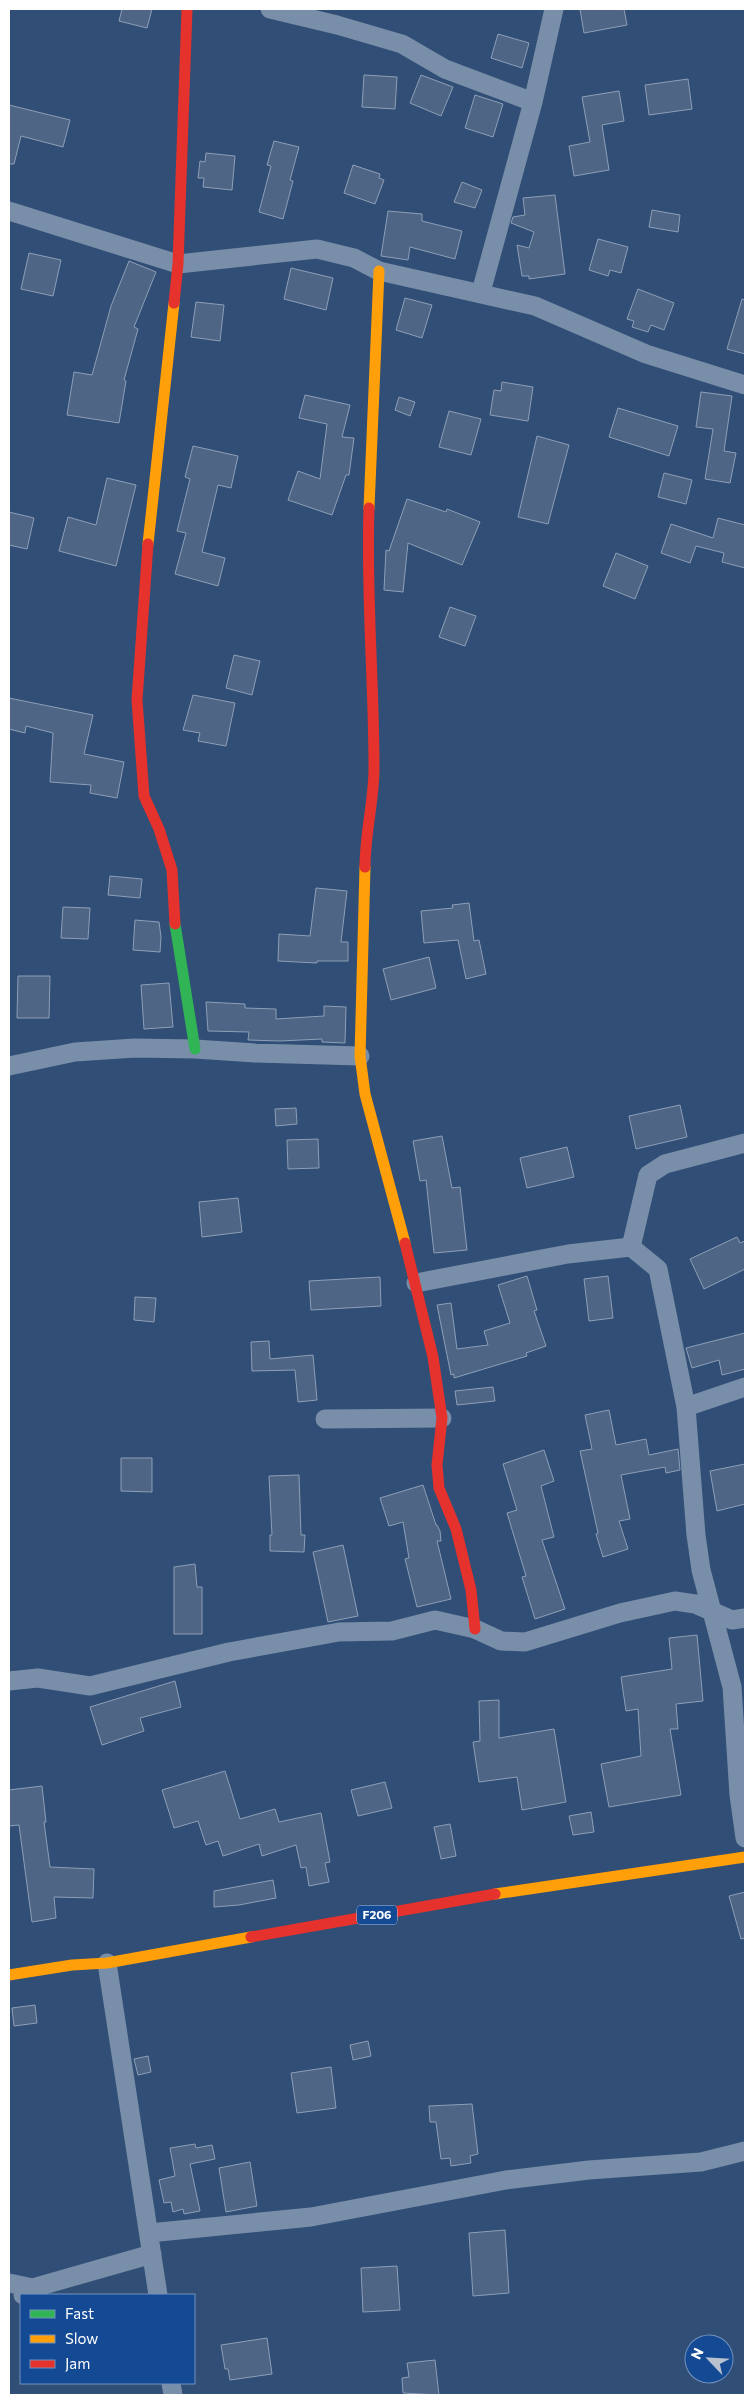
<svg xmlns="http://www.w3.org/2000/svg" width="754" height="2404" font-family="Commissioner,sans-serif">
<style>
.building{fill:#4e6585;stroke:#8e9fb7}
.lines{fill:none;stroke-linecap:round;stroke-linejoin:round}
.street{stroke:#798ea9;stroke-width:19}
.fast{stroke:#30b455;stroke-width:11}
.slow{stroke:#ff9f0a;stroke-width:11}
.jam{stroke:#e5322d;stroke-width:11}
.labels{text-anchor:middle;stroke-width:5;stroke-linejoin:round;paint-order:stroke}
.shield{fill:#144993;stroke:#b8c8df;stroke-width:1}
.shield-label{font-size:12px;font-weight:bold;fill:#fff}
</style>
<rect width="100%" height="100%" fill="#314e76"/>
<path class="building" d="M 122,9 L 152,9 L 147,28 L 119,21 Z
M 580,9 L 624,9 L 627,25 L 584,33 Z
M 498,34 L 529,43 L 522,68 L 491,58 Z
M 364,75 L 397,77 L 395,109 L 362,107 Z
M 421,75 L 453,87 L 441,116 L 410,103 Z
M 688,79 L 692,109 L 649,115 L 645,85 Z
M 619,91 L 624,121 L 602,125 L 609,170 L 574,176 L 569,146 L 590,142 L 582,97 Z
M 475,95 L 503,104 L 493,137 L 465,128 Z
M 9,105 L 70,120 L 63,147 L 21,136 L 14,164 L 9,164 Z
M 274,141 L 299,147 L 290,180 L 293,181 L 283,219 L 259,212 L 271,166 L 267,165 Z
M 206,153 L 235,156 L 232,190 L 203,187 L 204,178 L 198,178 L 200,161 L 205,162 Z
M 353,165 L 380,174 L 379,178 L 384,180 L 375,204 L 344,193 Z
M 462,182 L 482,190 L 475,208 L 454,202 Z
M 555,195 L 565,274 L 529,279 L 529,276 L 522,276 L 517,245 L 529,248 L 534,232 L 511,223 L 513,217 L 525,215 L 523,198 Z
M 652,210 L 680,215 L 678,232 L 649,227 Z
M 388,211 L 422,214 L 422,221 L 462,231 L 455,259 L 410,247 L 408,260 L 381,256 Z
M 598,239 L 628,247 L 621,273 L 610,270 L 608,276 L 589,270 Z
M 29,253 L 61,260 L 53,296 L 21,289 Z
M 129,261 L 156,272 L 134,327 L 138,329 L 124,380 L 126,381 L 119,423 L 67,415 L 74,372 L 92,375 L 111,306 Z
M 291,268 L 333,278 L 326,310 L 284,299 Z
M 638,289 L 674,303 L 664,330 L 651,325 L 648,332 L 632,327 L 634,321 L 627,319 Z
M 405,298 L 432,305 L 422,338 L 396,330 Z
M 742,299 L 745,300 L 745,354 L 727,349 Z
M 196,302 L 224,305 L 220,341 L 191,337 Z
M 502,382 L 533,387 L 528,421 L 490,415 L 494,390 L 501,391 Z
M 701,392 L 732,396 L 724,451 L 736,453 L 730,483 L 705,479 L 713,429 L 696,427 Z
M 305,395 L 350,405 L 342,437 L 354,438 L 349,475 L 346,475 L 332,515 L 288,500 L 298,471 L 320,479 L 327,424 L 299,418 Z
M 399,397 L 415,402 L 410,416 L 395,410 Z
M 618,408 L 678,426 L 669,456 L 609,437 Z
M 449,411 L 481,419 L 471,455 L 439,447 Z
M 537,436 L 569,445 L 548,524 L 518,517 Z
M 193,446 L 238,456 L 231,488 L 218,485 L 202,552 L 225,558 L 218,586 L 175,574 L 186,533 L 177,531 L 190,479 L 185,477 Z
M 664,473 L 692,480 L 686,504 L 658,497 Z
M 107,478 L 136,485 L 116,566 L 59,551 L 68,517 L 96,525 Z
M 407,499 L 446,512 L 447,509 L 480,522 L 462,565 L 408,543 L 403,592 L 384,590 L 386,550 L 389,551 Z
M 9,512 L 34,518 L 27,549 L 9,545 Z
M 718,518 L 745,525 L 745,568 L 722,562 L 724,553 L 696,546 L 690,563 L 661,553 L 671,524 L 713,538 Z
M 616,553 L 648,566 L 635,599 L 603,586 Z
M 450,607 L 476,616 L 465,646 L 439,637 Z
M 234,655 L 260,661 L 252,695 L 226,688 Z
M 193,695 L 235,703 L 226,746 L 198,741 L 200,733 L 183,730 Z
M 9,698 L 93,715 L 84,754 L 124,762 L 117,798 L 90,793 L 91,785 L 50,782 L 53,733 L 26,726 L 25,733 L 9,729 Z
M 110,876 L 142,879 L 140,898 L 108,895 Z
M 316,888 L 347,891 L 341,942 L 348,942 L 348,961 L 317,961 L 317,963 L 278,961 L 279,934 L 310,936 Z
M 469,903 L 474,941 L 479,940 L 486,974 L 466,979 L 458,940 L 424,943 L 421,911 L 453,908 L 452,905 Z
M 63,907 L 90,908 L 88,939 L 61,938 Z
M 135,920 L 159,922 L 161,937 L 160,952 L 133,950 Z
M 429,957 L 436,988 L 391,1000 L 383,969 Z
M 18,976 L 50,976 L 49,1018 L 17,1018 Z
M 169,983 L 173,1027 L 144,1029 L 141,985 Z
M 206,1002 L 245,1004 L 245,1008 L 276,1009 L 276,1019 L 324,1016 L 324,1006 L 346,1007 L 345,1043 L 322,1042 L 322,1039 L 280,1041 L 248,1040 L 249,1032 L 208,1031 Z
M 680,1105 L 687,1137 L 636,1149 L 629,1116 Z
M 296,1108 L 297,1124 L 276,1126 L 275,1109 Z
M 442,1136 L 452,1188 L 460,1187 L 467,1250 L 434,1253 L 426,1180 L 420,1181 L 413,1141 Z
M 318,1139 L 319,1168 L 288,1169 L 287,1140 Z
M 567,1147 L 574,1177 L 527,1188 L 520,1158 Z
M 238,1198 L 242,1232 L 202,1237 L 199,1202 Z
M 737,1237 L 740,1243 L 745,1241 L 745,1269 L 704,1289 L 690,1259 Z
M 527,1276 L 537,1310 L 534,1311 L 546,1346 L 526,1353 L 527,1356 L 454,1378 L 454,1374 L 451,1375 L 437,1305 L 451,1303 L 457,1349 L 488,1345 L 484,1331 L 510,1323 L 498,1285 Z
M 608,1276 L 613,1318 L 589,1321 L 584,1279 Z
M 380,1277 L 381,1306 L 311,1310 L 309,1281 Z
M 135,1297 L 156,1298 L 154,1322 L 134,1320 Z
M 745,1333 L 745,1369 L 722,1375 L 719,1360 L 692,1368 L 686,1348 Z
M 269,1341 L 270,1359 L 313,1355 L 317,1400 L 298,1402 L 295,1370 L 252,1371 L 251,1342 Z
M 493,1387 L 495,1401 L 457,1405 L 455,1391 Z
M 609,1410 L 616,1445 L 646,1439 L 649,1455 L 678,1449 L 680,1470 L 666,1473 L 665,1467 L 621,1475 L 630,1519 L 619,1521 L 628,1549 L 603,1557 L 596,1534 L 598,1533 L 580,1451 L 592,1449 L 585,1415 Z
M 544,1450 L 554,1481 L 541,1486 L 554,1537 L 542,1540 L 565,1609 L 535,1619 L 522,1577 L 526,1576 L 507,1513 L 517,1510 L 503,1464 Z
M 121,1458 L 152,1458 L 152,1492 L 121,1491 Z
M 745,1464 L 745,1504 L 717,1511 L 710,1471 Z
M 299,1475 L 301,1535 L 305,1535 L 304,1552 L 270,1551 L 270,1535 L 272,1535 L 269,1476 Z
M 423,1485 L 436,1525 L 437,1525 L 440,1531 L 441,1541 L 437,1541 L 451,1599 L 417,1607 L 405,1559 L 409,1558 L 403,1522 L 389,1526 L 380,1498 Z
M 343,1545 L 358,1616 L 328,1622 L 313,1552 Z
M 195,1564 L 197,1587 L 202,1587 L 202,1634 L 174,1634 L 174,1567 Z
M 697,1635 L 703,1701 L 676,1704 L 678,1729 L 670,1729 L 681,1795 L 609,1807 L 601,1764 L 641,1756 L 638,1709 L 626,1711 L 621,1677 L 672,1669 L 669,1638 Z
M 175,1681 L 181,1707 L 140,1718 L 144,1731 L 102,1745 L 90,1707 Z
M 499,1700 L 499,1738 L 554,1729 L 566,1802 L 522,1810 L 517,1777 L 479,1782 L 473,1742 L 480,1741 L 479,1701 Z
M 225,1771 L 240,1819 L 275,1809 L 279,1822 L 321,1813 L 330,1862 L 325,1863 L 329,1882 L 309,1886 L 306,1867 L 301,1868 L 296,1845 L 262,1856 L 259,1844 L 223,1856 L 218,1841 L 206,1845 L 198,1821 L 174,1828 L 162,1790 Z
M 385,1782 L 392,1808 L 358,1816 L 351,1790 Z
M 42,1786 L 46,1822 L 44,1822 L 50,1867 L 94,1869 L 93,1898 L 54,1897 L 56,1918 L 32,1922 L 19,1825 L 9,1826 L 9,1790 Z
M 591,1812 L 594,1832 L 573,1835 L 569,1816 Z
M 450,1824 L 456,1856 L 441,1859 L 434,1827 Z
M 273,1880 L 276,1898 L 239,1905 L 214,1907 L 214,1891 Z
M 745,1892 L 745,1938 L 741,1939 L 729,1896 Z
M 35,2005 L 37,2023 L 14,2026 L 12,2008 Z
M 368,2041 L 371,2056 L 353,2060 L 350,2045 Z
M 148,2056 L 151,2072 L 138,2075 L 134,2059 Z
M 331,2067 L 336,2108 L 297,2113 L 291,2073 Z
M 472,2104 L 478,2154 L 470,2156 L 471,2163 L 451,2166 L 450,2158 L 441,2159 L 436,2122 L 430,2122 L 429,2106 Z
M 195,2144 L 196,2148 L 212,2145 L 215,2159 L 190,2164 L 200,2211 L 184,2214 L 183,2209 L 173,2212 L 171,2202 L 164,2203 L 159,2180 L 175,2176 L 170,2148 Z
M 250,2162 L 257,2206 L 226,2212 L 219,2168 Z
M 505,2230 L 509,2293 L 473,2296 L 469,2233 Z
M 397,2266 L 400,2310 L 363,2312 L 361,2268 Z
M 267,2338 L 272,2374 L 230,2380 L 228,2369 L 225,2369 L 221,2345 Z
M 435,2360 L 439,2395 L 403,2393 L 402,2378 L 409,2377 L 407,2363 Z"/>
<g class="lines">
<path class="street" d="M 270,9 L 337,25 L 402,44 L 445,69 L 533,102
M 9,211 L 178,264 L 317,249 L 354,258 L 379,271 L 535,306 L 646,354 L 745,385
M 481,292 L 533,102 L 554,9
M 9,1066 L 75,1052 L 135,1048 L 195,1049 L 255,1053 L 360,1056
M 631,1247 L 648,1175 L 665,1164 L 745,1143
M 416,1283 L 568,1254 L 631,1247 L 658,1269 L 686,1407 L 696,1535 L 701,1570 L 732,1687 L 739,1795 L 745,1838
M 686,1407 L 745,1387
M 325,1419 L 442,1418
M 9,1681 L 38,1678 L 90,1686 L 229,1652 L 339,1632 L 392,1631 L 435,1620 L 475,1629 L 501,1641 L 525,1642 L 620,1613 L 675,1601 L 695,1604 L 732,1620 L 745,1618
M 107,1963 L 158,2295
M 149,2233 L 311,2217 L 506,2180 L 589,2170 L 701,2162 L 745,2151
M 9,2283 L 33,2288
M 23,2295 L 33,2288 L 152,2254
M 171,2383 L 173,2395"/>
<path class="fast" d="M 175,924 L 195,1049"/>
<path class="slow" d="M 369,508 L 379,271
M 148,544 L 174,303
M 365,867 L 360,1056 L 365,1094 L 405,1243
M 495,1894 L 745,1857
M 9,1975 L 72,1965 L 107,1963 L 251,1937"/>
<path class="jam" d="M 174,303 L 178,264 L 187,9
M 148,544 L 137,700 L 144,796 L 159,829 L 172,870 L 175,924
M 365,867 C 365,833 374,801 374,768 C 374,681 366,594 369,508
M 405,1243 L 433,1357 L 442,1418 L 437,1465 L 439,1488 L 456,1529 L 471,1590 L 475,1629
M 251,1937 L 495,1894"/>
</g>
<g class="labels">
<rect class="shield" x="357" y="1905.5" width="40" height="19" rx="4"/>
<g class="shield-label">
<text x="377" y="1919">F206</text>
</g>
</g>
<rect width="754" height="2404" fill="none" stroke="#ffffff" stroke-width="20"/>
<rect x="20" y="2294" width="175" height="90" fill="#144993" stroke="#7292be"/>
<rect x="30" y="2310" width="25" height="8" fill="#30b455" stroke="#7292be"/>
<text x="65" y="2319" font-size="15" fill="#ffffff">Fast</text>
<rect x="30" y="2335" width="25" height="8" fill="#ff9f0a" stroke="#7292be"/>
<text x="65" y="2344" font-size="15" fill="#ffffff">Slow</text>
<rect x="30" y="2360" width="25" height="8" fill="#e5322d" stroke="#7292be"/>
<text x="65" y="2369" font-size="15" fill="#ffffff">Jam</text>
<g transform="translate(709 2359) rotate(295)"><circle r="24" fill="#144993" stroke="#7292be"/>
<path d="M0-4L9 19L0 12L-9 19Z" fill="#b7c1cf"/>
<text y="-8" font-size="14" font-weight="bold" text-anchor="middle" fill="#ffffff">N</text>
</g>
</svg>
